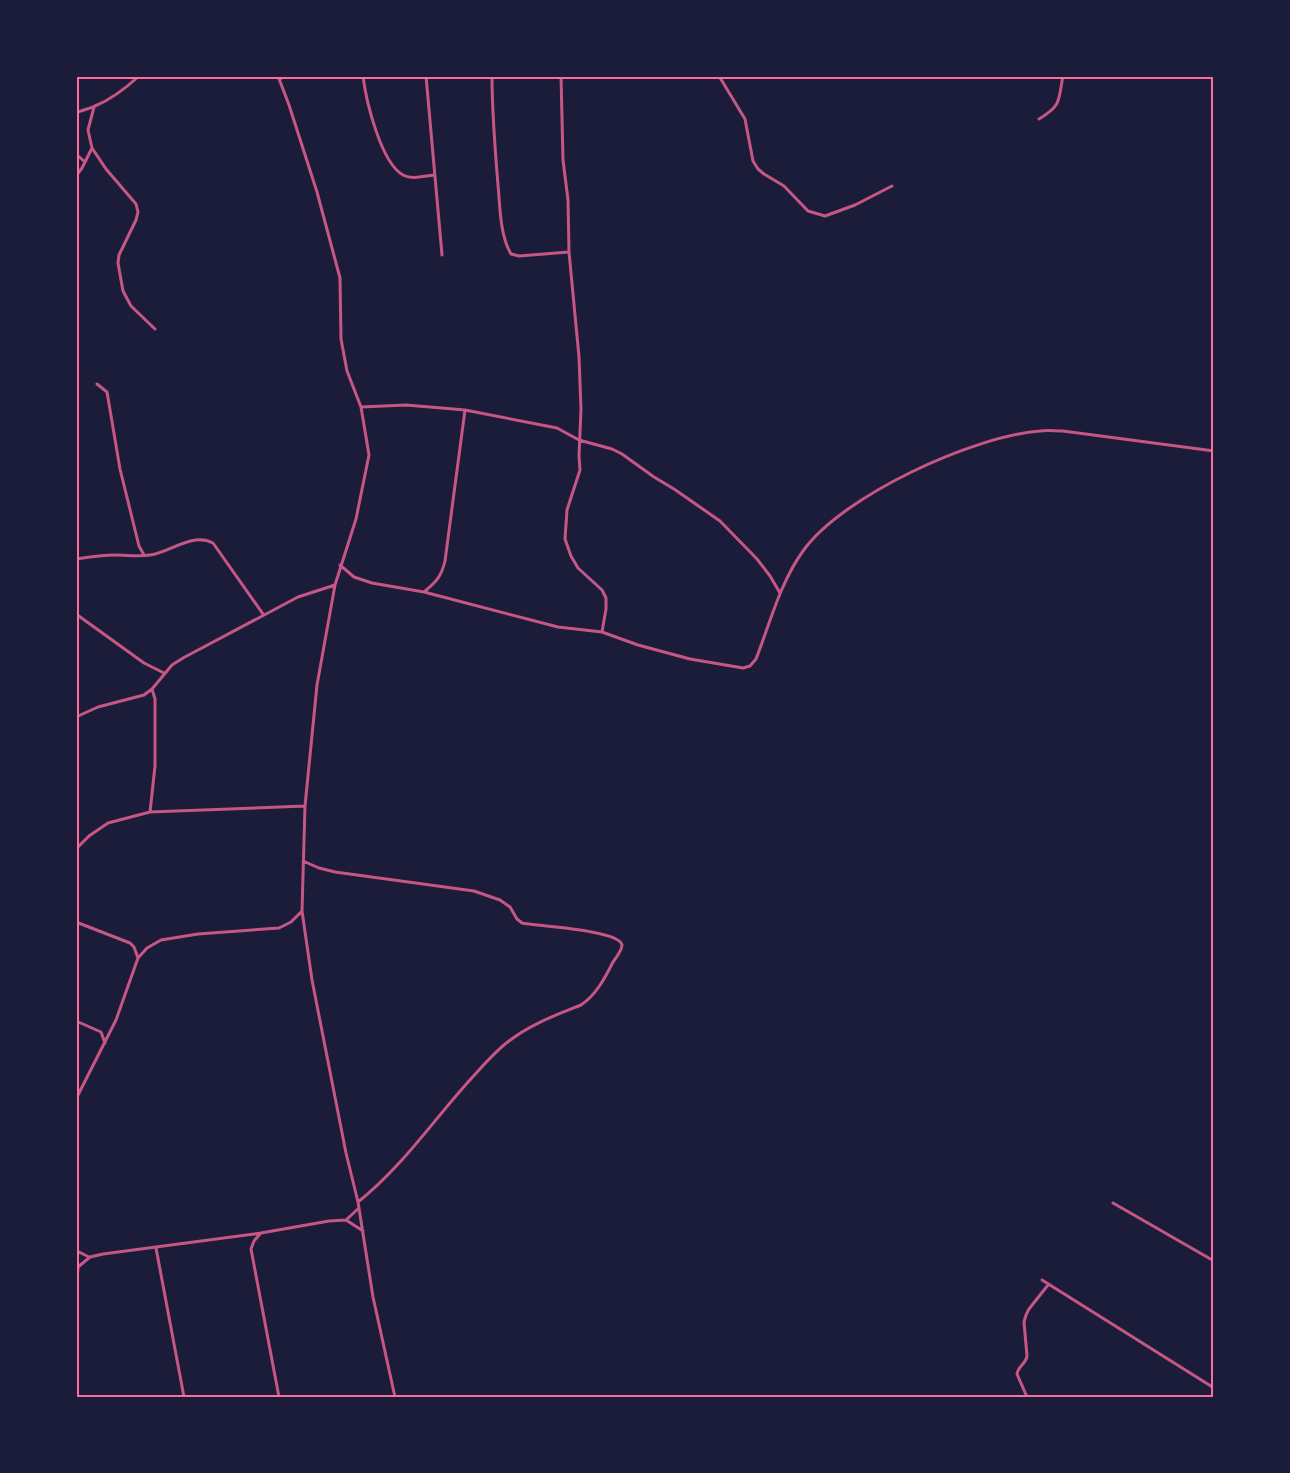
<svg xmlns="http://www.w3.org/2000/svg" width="1290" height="1473" font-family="'Space Grotesk',sans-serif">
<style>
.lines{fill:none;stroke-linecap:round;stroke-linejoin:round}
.minor{stroke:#c65784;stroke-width:3}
.neatline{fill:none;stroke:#ff6b9d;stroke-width:2}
</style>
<rect width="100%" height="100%" fill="#1b1b3a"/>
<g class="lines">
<path class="minor" d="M 278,76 L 289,105 L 317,192 L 340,278 L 341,339 L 347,371 L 361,407 L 369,455 L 356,519 L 335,585 L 317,685 L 305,806 L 302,911 L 312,980 L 346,1153 L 358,1202 L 373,1297 L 395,1397
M 363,76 C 366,101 381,163 403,175 C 412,180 424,176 434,175
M 426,76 L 442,255
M 492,76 C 492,113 495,149 498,185 C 500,206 500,236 511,254 L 519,256 L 569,252
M 561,76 L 563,160 L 568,200 L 569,252 L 579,357 L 581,409 L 579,456 L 580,470 L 567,510 L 565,539 L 571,556 L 578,568 L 602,590 L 606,598 L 606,609 L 602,632
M 719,76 L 745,119 L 753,161 L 758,169 L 764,174 L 784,186 L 808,211 L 825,216 L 855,205 L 892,186
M 279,79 L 286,76
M 94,107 L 88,130 L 92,148 L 106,169 L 136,204 L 138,212 L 136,220 L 119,255 L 118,263 L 123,291 L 131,306 L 155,329
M 76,113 C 82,110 89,109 95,106 C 112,99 126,88 139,76
M 1039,119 C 1062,105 1058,101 1063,76
M 76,154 L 85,162
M 76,176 L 82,168 L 92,148
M 97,384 L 107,392 L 120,469 L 139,546 L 144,555
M 361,407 L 406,405 L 465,410 L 557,428 L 579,440 L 612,449 L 622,454 L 654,477 L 674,489 L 720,521 L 757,559 L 770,576 L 780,593
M 76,559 C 89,557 102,555 115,555 C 127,555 139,557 150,555 C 171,552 192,532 213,543 L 263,614
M 340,565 L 354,577 L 372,583 L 424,592 L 558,627 L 602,632 L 638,645 L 690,659 L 743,668 L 750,666 L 756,659 C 770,623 780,583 803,551 C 842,496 973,436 1040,431 C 1047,430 1055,431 1063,431 L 1214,451
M 424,592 C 437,581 441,577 445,561 L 465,410
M 76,614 L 144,663 L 164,673
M 76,717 L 98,707 L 144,695 L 152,689 L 172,665 L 183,658 L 298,597 L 335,585
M 150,812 L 155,766 L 155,699 L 152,689
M 76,849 L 89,836 L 108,823 L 150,812 L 305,806
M 303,861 L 319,868 L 335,872 L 474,891 L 500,900 L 510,907 L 517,919 L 522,923 C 536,926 620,930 622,945 C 622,950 616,958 613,962 C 605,978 596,995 581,1005 C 556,1015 531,1024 509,1041 C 494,1052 482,1067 469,1081 C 432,1122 401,1168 358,1202
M 76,922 L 130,943 L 134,947 L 138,958
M 76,1021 L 101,1032 L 105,1043
M 76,1099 L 116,1020 L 138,958 L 147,948 L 161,940 L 198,934 L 279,928 L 291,922 L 302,911
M 1113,1203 L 1214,1261
M 346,1220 L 359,1208
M 260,1234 L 254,1241 L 251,1249 L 279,1397
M 76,1248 L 78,1267 L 76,1297
M 156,1248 L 184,1397
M 77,1251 L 89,1257
M 78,1267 L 90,1257 L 103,1254 L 261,1233 L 329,1221 L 346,1220 L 363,1231
M 1042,1280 L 1214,1388
M 1027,1397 L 1017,1374 C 1018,1366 1026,1364 1027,1356 L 1024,1322 L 1026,1315 L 1029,1309 L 1048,1285"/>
</g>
<rect width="1290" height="1473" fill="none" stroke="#1b1b3a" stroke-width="155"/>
<rect x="78" y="78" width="1134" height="1318" class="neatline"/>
</svg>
